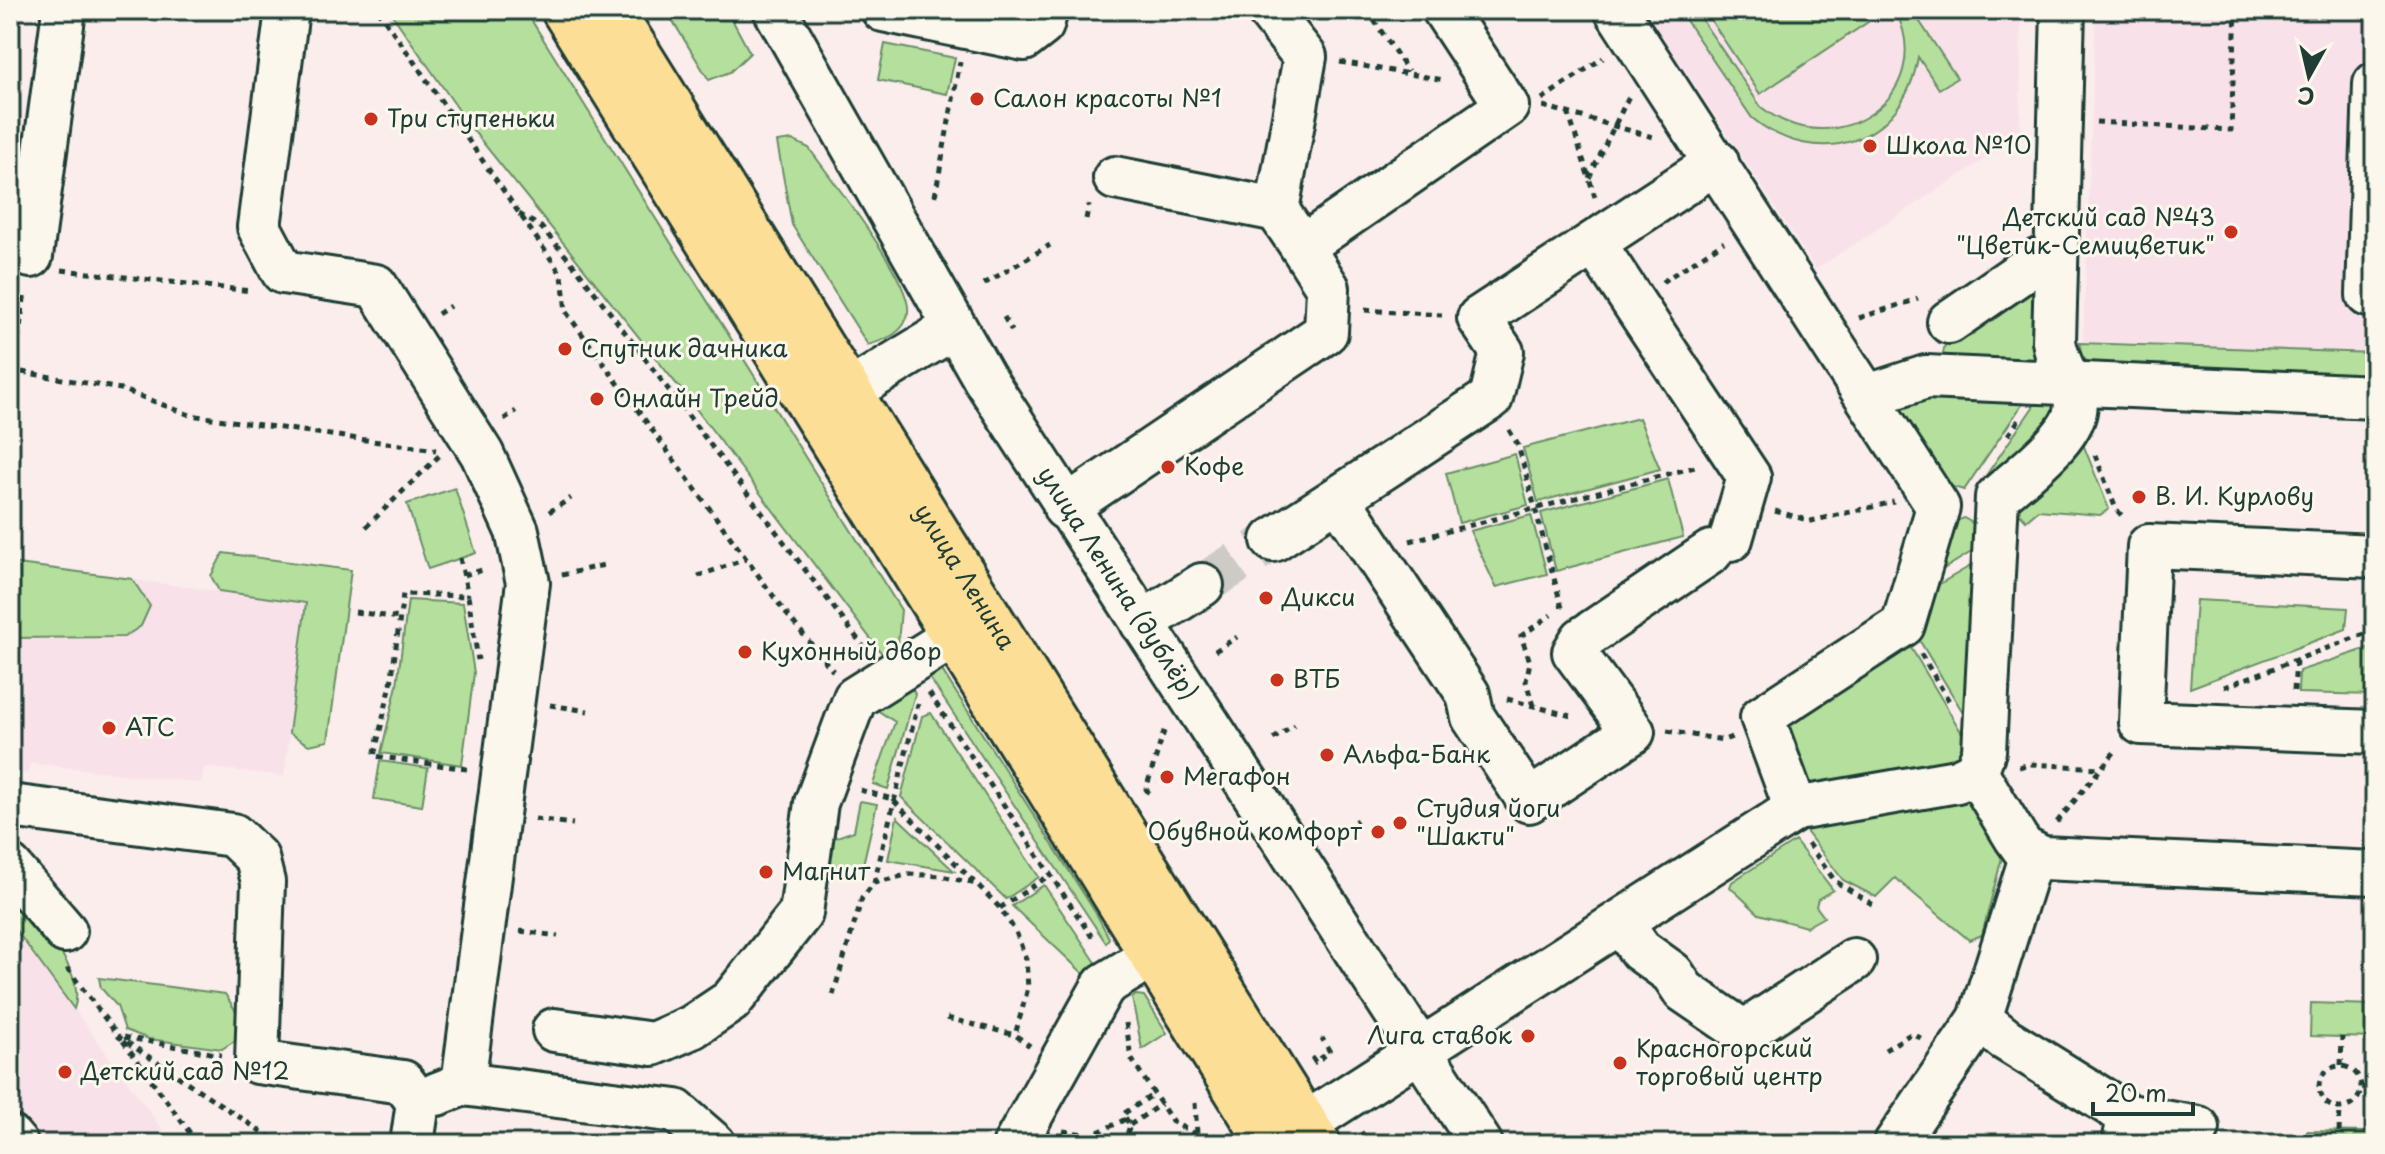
<svg xmlns="http://www.w3.org/2000/svg" width="2385" height="1154" font-family="'Playpen Sans',sans-serif">
<style>
.built{fill:#f9e1ea}
.green{fill:#b5df9c;stroke:#6a8e68;stroke-width:2}
.lines{fill:none;stroke-linecap:round;stroke-linejoin:round}
.minor-tunnel{stroke:#cecac6;stroke-width:42;stroke-dasharray:42 21;stroke-linecap:butt}
.minor-casing{stroke:#1f3d34;stroke-width:48}
.major-casing{stroke:#1f3d34;stroke-width:50}
.path{stroke:#1f3d34;stroke-width:5;stroke-dasharray:6 6;stroke-linecap:butt}
.minor{stroke:#fbf7ec;stroke-width:42}
.major{stroke:#fdde96;stroke-width:44}
.poi-dot{fill:#c8321e;stroke:#fbf7ec;stroke-width:3}
.labels{text-anchor:middle;stroke-width:6;stroke-linejoin:round;paint-order:stroke}
.poi-label{font-size:24px;fill:#1f3d34;stroke:#fbf7ec;text-anchor:start}
.street-label{font-size:24px;fill:#1f3d34;stroke:#fbf7ec}
</style>
<rect width="100%" height="100%" fill="#faedeb"/>
<filter id="ink" filterUnits="userSpaceOnUse"><feTurbulence type="fractalNoise" baseFrequency=".0125" numOctaves="2"/><feDisplacementMap in="SourceGraphic" scale="16" xChannelSelector="R" yChannelSelector="G"/><feConvolveMatrix kernelMatrix="1 2 1 2 8 2 1 2 1" color-interpolation-filters="sRGB"/></filter>
<g filter="url(#ink)">
<path class="built" d="M 1645,10 L 2021,10 L 2020,136 L 1816,269 Z
M 2096,10 L 2375,10 L 2375,353 L 2083,342 Z
M 10,563 L 306,603 L 284,776 L 204,767 L 201,783 L 30,763 L 28,774 L 10,772 Z
M 10,922 L 74,1009 L 173,1144 L 10,1144 Z"/>
<path class="green" d="M 389,10 L 525,10 L 901,610 L 898,643 L 883,655 L 687,397 L 472,129 Z
M 666,10 L 727,10 L 750,53 L 730,72 L 709,80 Z
M 1679,10 L 1695,10 L 1761,107 C 1837,167 1939,94 1895,10 L 1912,10 L 1957,78 L 1939,89 L 1918,57 C 1904,143 1818,172 1752,118 Z
M 1704,10 L 1886,10 L 1760,94 Z
M 885,44 L 955,58 L 947,94 L 878,80 Z
M 792,140 L 809,148 C 830,178 912,280 908,312 C 906,333 885,340 868,345 L 792,225 L 777,142 Z
M 2041,274 L 2034,373 L 1947,359 L 1943,353 L 1946,340 Z
M 2080,343 L 2375,353 L 2375,378 L 2095,368 L 2081,356 Z
M 2028,396 L 1964,490 L 1946,485 L 1900,419 L 1901,409 L 1914,397 Z
M 2040,397 L 2048,398 L 2065,412 L 1978,487 Z
M 1639,418 L 1660,469 L 1538,502 L 1523,448 Z
M 2081,439 L 2109,509 L 2100,515 L 2038,510 L 2026,520 L 2014,507 Z
M 1515,454 L 1528,505 L 1459,523 L 1446,473 Z
M 1668,479 L 1683,537 L 1556,571 L 1541,513 Z
M 455,488 L 476,553 L 428,569 L 407,504 Z
M 1531,515 L 1547,574 L 1496,587 L 1470,531 Z
M 1964,518 L 1974,524 L 1973,551 L 1937,573 L 1951,523 Z
M 223,553 L 351,570 L 328,741 L 309,745 L 289,733 L 306,603 L 219,591 L 211,576 Z
M 10,563 L 132,579 L 150,606 L 141,626 L 124,637 L 10,638 Z
M 1972,565 L 1975,566 L 1967,714 L 1964,714 L 1915,633 L 1926,592 Z
M 408,600 L 463,603 L 474,673 L 462,765 L 381,753 L 397,685 Z
M 2196,600 L 2348,608 L 2346,629 L 2190,688 Z
M 1910,646 L 1966,740 L 1957,760 L 1820,785 L 1807,782 L 1787,724 Z
M 2375,646 L 2375,695 L 2298,693 L 2299,671 Z
M 933,670 L 943,672 L 1097,915 L 1109,938 L 1106,943 L 929,677 Z
M 912,688 L 915,694 L 888,789 L 873,784 L 895,722 L 877,710 Z
M 931,713 L 1039,877 L 1006,899 L 901,797 L 922,716 Z
M 380,761 L 428,768 L 422,806 L 374,799 Z
M 1964,796 L 1974,802 L 2002,857 L 1982,935 L 1969,940 L 1895,878 L 1876,897 L 1843,880 L 1805,830 L 1810,824 Z
M 860,801 L 877,804 L 862,869 L 815,863 L 831,839 L 854,831 Z
M 897,817 L 954,871 L 888,860 Z
M 1795,841 L 1833,890 L 1818,899 L 1816,906 L 1824,917 L 1806,927 L 1759,914 L 1730,887 L 1732,882 Z
M 1044,885 L 1099,967 L 1088,978 L 1012,906 Z
M 10,890 C 34,917 88,971 74,1009 L 10,922 Z
M 99,978 L 225,994 L 237,1013 L 242,1036 L 222,1049 L 149,1039 L 125,1030 L 117,1006 L 101,988 Z
M 1136,995 L 1144,996 L 1167,1033 L 1142,1049 L 1132,998 Z
M 2311,1003 L 2374,1005 L 2373,1038 L 2310,1036 Z
M 2307,1131 L 2369,1132 L 2369,1144 L 2307,1144 Z"/>
<g class="lines">
<path class="minor-tunnel" d="M 1202,585 L 1273,540"/>
<g class="minor-casing">
<g id="minor">
<path d="M 287,10 L 259,227 L 283,272 L 376,286 L 482,454 L 517,531 L 528,583 L 463,1084"/>
<path id="s1" d="M 775,10 L 984,378 L 1481,1144"/>
<path d="M 883,10 L 1024,39 L 1042,25 L 1046,10"/>
<path d="M 1268,10 L 1305,57 L 1277,210 L 1302,247"/>
<path d="M 1616,10 L 1938,507 L 1903,625 L 1762,717 L 1796,809"/>
<path d="M 1115,178 L 1277,210"/>
<path d="M 1594,243 L 1749,477 L 1731,539"/>
<path d="M 31,256 L 64,10"/>
<path d="M 2368,295 L 2375,84"/>
<path d="M 1949,322 L 2039,260 L 2056,261"/>
<path d="M 848,392 L 953,328"/>
<path d="M 1868,396 L 1926,377 L 2375,397"/>
<path d="M 1065,508 L 1326,332 L 1328,288 L 1302,247 L 1507,106 L 1444,10"/>
<path d="M 1273,540 L 1338,498"/>
<path d="M 1711,552 L 1582,639 L 1574,652 L 1633,732 L 1529,801 L 1473,717 L 1468,694 L 1338,498 L 1491,398 L 1502,352 L 1479,318 L 1717,162"/>
<path d="M 2375,556 L 2149,546 L 2141,723 L 2375,732"/>
<path d="M 1142,623 L 1202,585"/>
<path d="M 1976,772 L 2016,838 L 2023,848 L 2042,858 L 2375,873"/>
<path d="M 10,806 L 233,835 L 257,858 L 263,882 L 257,1062 L 403,1082 L 418,1102 L 412,1144"/>
<path d="M 10,867 L 65,931"/>
<path d="M 1621,922 L 1640,950 L 1672,973 L 1684,991 L 1744,1032 L 1854,960"/>
<path d="M 1980,1019 L 2005,1039 L 2129,1116 L 2124,1144"/>
<path d="M 554,1030 L 653,1044 L 692,1027 L 731,1001 L 801,913 L 816,803 L 855,698 L 954,636"/>
<path d="M 437,1094 L 463,1084 L 676,1111 L 714,1144"/>
<path d="M 2129,1116 L 2198,1128"/>
<path d="M 1305,1124 L 1796,809 L 1957,781 L 1976,772 L 1984,751 L 1997,497 C 2020,476 2083,432 2075,399 C 2070,378 2057,364 2054,341 L 2063,10"/>
<path d="M 10,1137 L 16,1144"/>
<path d="M 1015,1144 L 1104,985 L 1152,956"/>
<path d="M 1895,1144 L 1980,1019 L 2032,854"/>
</g>
</g>
<g class="major-casing">
<g id="major">
<path d="M 564,10 L 1270,1144"/>
<path id="s2" d="M 611,10 L 1318,1144"/>
</g>
</g>
<path class="path" d="M 378,10 L 562,275 L 566,312 L 785,612 L 833,671
M 1367,10 L 1408,71
M 1340,62 L 1444,80
M 1542,99 L 1603,58
M 1543,106 L 1653,137
M 1568,112 L 1595,197
M 2096,122 L 2231,130 L 2236,10
M 1589,178 L 1629,96
M 935,196 L 960,62
M 519,214 L 541,227 L 577,269 L 866,650
M 1086,219 L 1089,205
M 62,270 L 251,291
M 1662,282 L 1724,242
M 984,284 L 1050,245
M 1365,310 L 1442,315
M 438,314 L 450,306
M 1004,317 L 1012,331
M 1859,318 L 1918,299
M 10,370 L 121,389 L 190,415 L 436,450
M 10,398 L 25,292
M 504,419 L 516,411
M 1509,430 L 1518,445 L 1562,608
M 2008,435 L 2021,417
M 2095,455 L 2116,509 L 2124,518
M 1775,511 L 1811,521 L 1894,502
M 549,512 L 571,498
M 366,527 L 440,455
M 1410,541 L 1699,466
M 460,558 L 468,596
M 464,575 L 486,569
M 562,575 L 608,564
M 698,576 L 746,559
M 355,612 L 400,618
M 1215,651 L 1237,637
M 1921,654 L 1949,701
M 2224,687 L 2375,630
M 2294,691 L 2296,660
M 929,693 L 1092,937
M 1507,699 L 1575,717
M 550,705 L 588,711
M 1533,706 L 1526,681 L 1530,662 L 1521,636 L 1551,615
M 1667,731 L 1724,740 L 1732,737
M 1273,739 L 1295,725
M 2019,767 L 2030,764 L 2100,768
M 467,769 L 374,756 L 391,684 L 403,594 L 468,596 L 478,660
M 860,790 L 892,799 L 974,882
M 1149,793 L 1146,789 L 1165,728
M 535,819 L 573,824
M 2057,822 L 2117,749
M 1335,835 L 1357,820
M 1808,844 L 1835,881 L 1877,907
M 874,883 L 918,704
M 1000,908 L 1050,875
M 520,931 L 558,936
M 67,968 L 119,1037 L 280,1144
M 833,995 L 862,898 L 874,883 L 910,874 L 941,876 L 977,884 L 1000,908 L 1016,932 L 1026,959 L 1028,988 L 1015,1035 L 1030,1046
M 947,1018 L 1015,1035
M 1126,1023 L 1131,1058 L 1154,1094 L 1173,1122 L 1197,1135 L 1203,1144
M 124,1037 L 221,1055
M 123,1041 L 198,1144
M 1885,1050 L 1912,1033 L 1922,1039
M 1312,1057 L 1315,1062 L 1330,1052 L 1322,1038
M 2341,1065 L 2342,1037
M2319 1087a21 21 0 1 1 42 0a21 21 0 1 1-42 0Z
M 2362,1087 L 2375,1088
M 1195,1103 L 1197,1134
M 1130,1125 L 1161,1104
M 1063,1131 L 1092,1135 L 1126,1119
M 1361,1132 L 1369,1144
M 2339,1132 L 2340,1108
M 1133,1144 L 1127,1135 L 1130,1125 L 1123,1114 L 1154,1094"/>
<use href="#minor" class="minor"/>
<use href="#major" class="major"/>
</g>
</g>
<g class="poi-dot">
<circle cx="977" cy="99" r="8"/>
<circle cx="371" cy="119" r="8"/>
<circle cx="1870" cy="146" r="8"/>
<circle cx="2231" cy="232" r="8"/>
<circle cx="565" cy="349" r="8"/>
<circle cx="597" cy="399" r="8"/>
<circle cx="1168" cy="467" r="8"/>
<circle cx="2139" cy="497" r="8"/>
<circle cx="1266" cy="598" r="8"/>
<circle cx="745" cy="652" r="8"/>
<circle cx="1277" cy="680" r="8"/>
<circle cx="109" cy="728" r="8"/>
<circle cx="1327" cy="755" r="8"/>
<circle cx="1167" cy="777" r="8"/>
<circle cx="1400" cy="823" r="8"/>
<circle cx="1378" cy="832" r="8"/>
<circle cx="766" cy="872" r="8"/>
<circle cx="1528" cy="1036" r="8"/>
<circle cx="1620" cy="1063" r="8"/>
<circle cx="65" cy="1072" r="8"/>
</g>
<g class="labels">
<g class="poi-label">
<text x="993" y="107">Салон красоты №1</text>
<text x="387" y="127">Три ступеньки</text>
<text x="1886" y="154">Школа №10</text>
<text x="2215" y="226" text-anchor="end">Детский сад №43<tspan x="2215" dy="28">"Цветик-Семицветик"</tspan></text>
<text x="581" y="357">Спутник дачника</text>
<text x="613" y="407">Онлайн Трейд</text>
<text x="1184" y="475">Кофе</text>
<text x="2155" y="505">В. И. Курлову</text>
<text x="1282" y="606">Дикси</text>
<text x="761" y="660">Кухонный двор</text>
<text x="1293" y="688">ВТБ</text>
<text x="125" y="736">АТС</text>
<text x="1343" y="763">Альфа-Банк</text>
<text x="1183" y="785">Мегафон</text>
<text x="1416" y="817">Студия йоги<tspan x="1416" dy="28">"Шакти"</tspan></text>
<text x="1362" y="840" text-anchor="end">Обувной комфорт</text>
<text x="782" y="880">Магнит</text>
<text x="1512" y="1044" text-anchor="end">Лига ставок</text>
<text x="1636" y="1057">Красногорский<tspan x="1636" dy="28">торговый центр</tspan></text>
<text x="81" y="1080">Детский сад №12</text>
</g>
<g class="street-label">
<text dy="8" stroke="none"><textPath href="#s2" startOffset="668">улица Ленина</textPath></text>
<text dy="8" stroke="none"><textPath href="#s1" startOffset="668">улица Ленина (дублёр)</textPath></text>
</g>
</g>
<rect width="2385" height="1154" fill="none" stroke="#fbf7ec" stroke-width="40"/>
<rect x="20" y="20" width="2345" height="1114" fill="none" stroke="#1f3d34" stroke-width="3" filter="url(#ink)"/>
<g transform="translate(2309 76) rotate(188)" stroke="#fbf7ec" stroke-width="6" paint-order="stroke">
<path d="M0-6L14 30L0 20L-14 30Z" fill="#1f3d34"/>
<text y="-12" font-size="22" font-weight="bold" text-anchor="middle" fill="#1f3d34">С</text>
</g>
<path d="M2093 1102v12h100v-12" fill="none" stroke="#1f3d34" stroke-width="4"/>
<text x="2105" y="1102" font-size="24" fill="#1f3d34" stroke="#fbf7ec" stroke-width="6" paint-order="stroke">20 m</text>
</svg>
